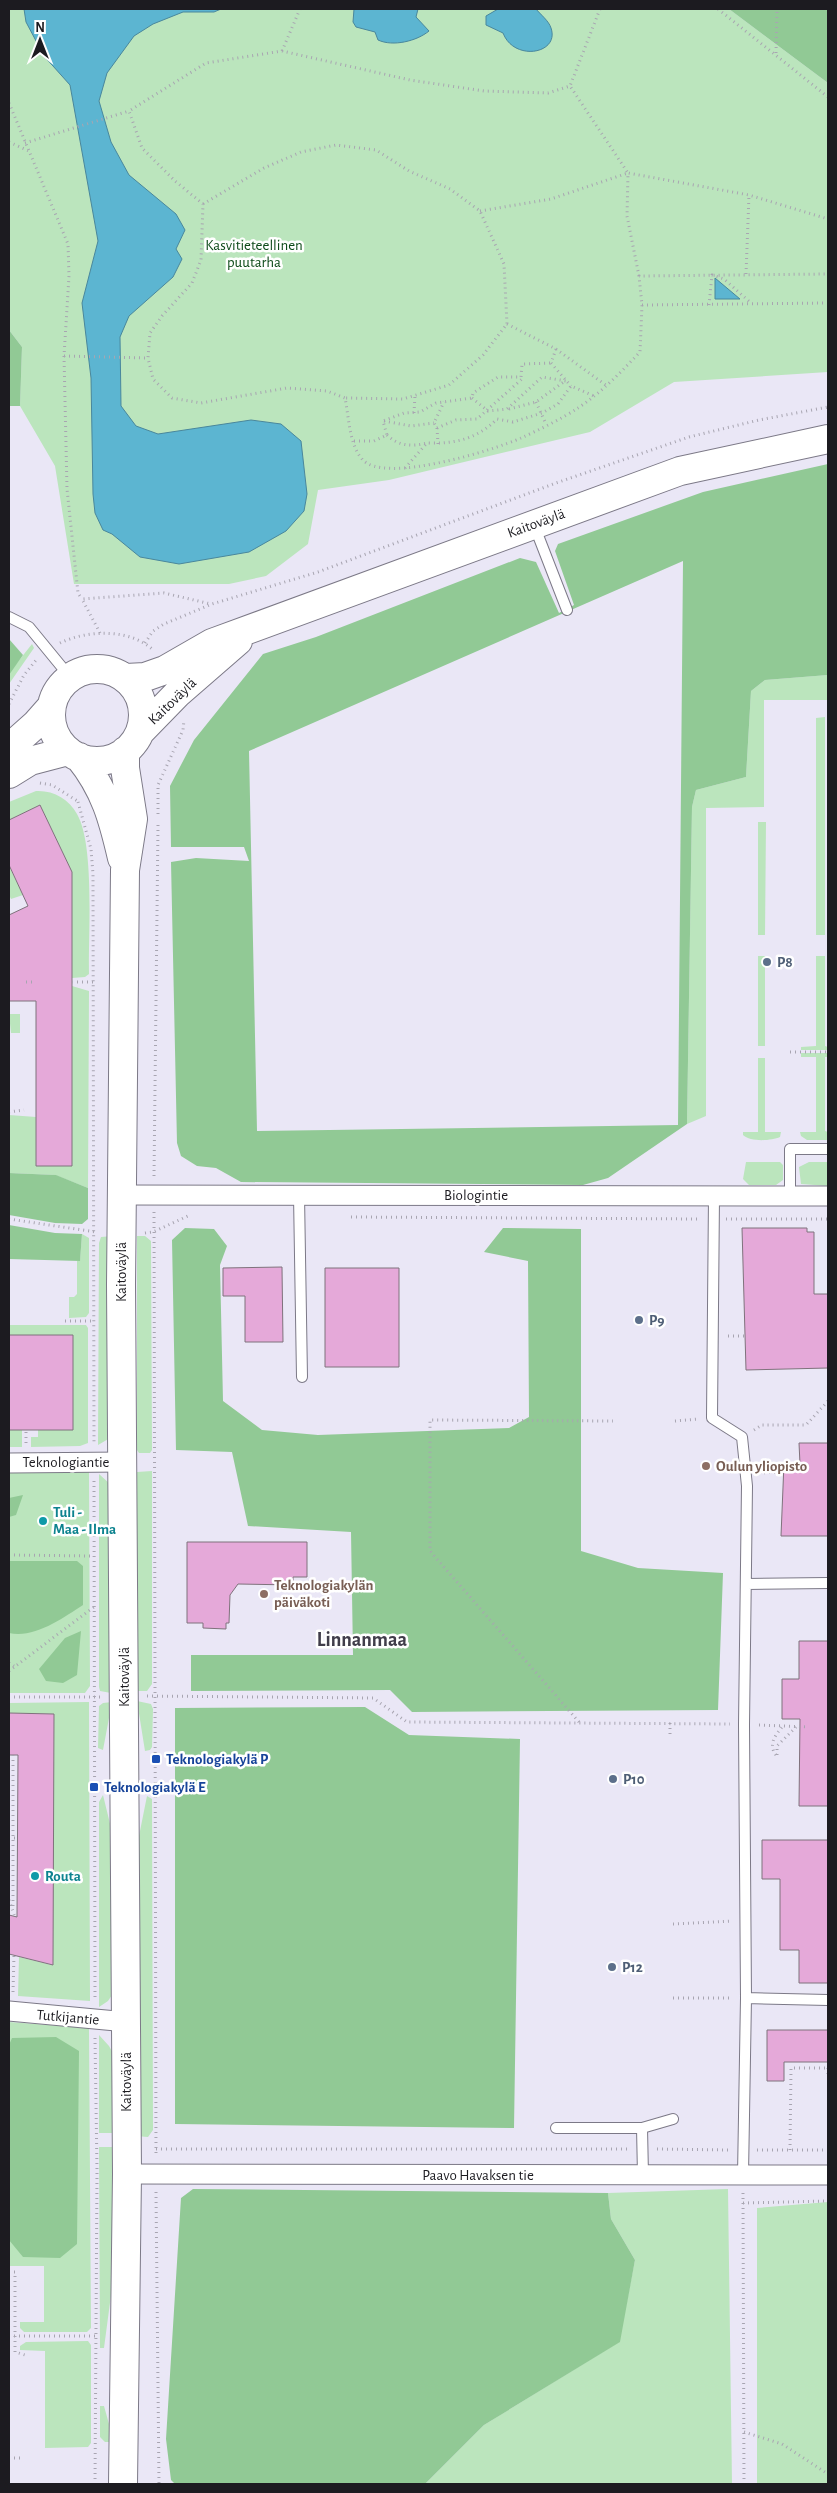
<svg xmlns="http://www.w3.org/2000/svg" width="837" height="2493" font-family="'Alegreya Sans',sans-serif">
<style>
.green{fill:#bbe5bd}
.forest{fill:#91c995;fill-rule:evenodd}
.water{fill:#5cb5d1;stroke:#49879c}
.building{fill:#e5a9d9;stroke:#7f727c}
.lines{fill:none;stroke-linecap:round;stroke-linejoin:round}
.lane-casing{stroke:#7c7987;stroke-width:12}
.street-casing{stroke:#7c7987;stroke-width:21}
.secondary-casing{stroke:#7c7987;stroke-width:30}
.path{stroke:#a8a5b1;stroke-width:3;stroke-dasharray:1 4;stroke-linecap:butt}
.lane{stroke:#fff;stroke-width:10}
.street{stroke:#fff;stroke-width:19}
.secondary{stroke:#fff;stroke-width:28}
.service-dot{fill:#5c6f8a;stroke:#fff;stroke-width:2}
.education-dot{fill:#8d6e63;stroke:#fff;stroke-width:2}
.culture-dot{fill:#0f9aa8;stroke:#fff;stroke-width:2}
.transit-dot{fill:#1a4fb4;stroke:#fff;stroke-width:2}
.labels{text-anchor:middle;stroke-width:5;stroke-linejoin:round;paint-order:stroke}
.park-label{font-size:15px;fill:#0d4a19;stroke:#fff}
.street-label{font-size:15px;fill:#1c1b20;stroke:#fff}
.service-label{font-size:15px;font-weight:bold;fill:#4e5e75;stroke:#fff;text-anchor:start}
.education-label{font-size:15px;font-weight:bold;fill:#785e54;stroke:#fff;text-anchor:start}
.culture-label{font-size:15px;font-weight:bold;fill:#0d838f;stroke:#fff;text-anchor:start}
.transit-label{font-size:15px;font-weight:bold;fill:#164399;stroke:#fff;text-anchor:start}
.district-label{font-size:20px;font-weight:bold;fill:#403d4a;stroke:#fff}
</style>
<rect width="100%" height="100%" fill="#eae7f6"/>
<path class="green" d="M 9,9 L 729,9 L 828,83 L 828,372 L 674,382 L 590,432 L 389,480 L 318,490 L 308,544 L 266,576 L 229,584 L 74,584 L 55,466 L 20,406 L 22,347 L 9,330 Z
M 32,644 L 34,648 L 9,684 L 9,673 Z
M 828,675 L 828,700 L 764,700 L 764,807 L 706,808 L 706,1116 L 687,1124 L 692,807 L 696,790 L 746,777 L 751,691 L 765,680 Z
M 825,717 L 825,935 L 816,935 L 816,718 Z
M 36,791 C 53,790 69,799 77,814 C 95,845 88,936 89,974 L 85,977 L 72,978 L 72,872 L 40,805 L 9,820 L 9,802 Z
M 758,822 L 766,822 L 765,935 L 758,935 Z
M 9,866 L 23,895 L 11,899 L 9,895 Z
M 758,956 L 765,956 L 765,1046 L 758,1046 Z
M 816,956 L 825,956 L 825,1046 L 828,1047 L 828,1050 L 801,1050 L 801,1047 L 816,1046 Z
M 72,986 L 89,991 L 88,1188 L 55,1175 L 9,1173 L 9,1115 L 36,1117 L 36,1166 L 72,1166 Z
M 9,1014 L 20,1014 L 20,1033 L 11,1033 Z
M 801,1053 L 828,1053 L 828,1057 L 825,1057 L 825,1131 L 828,1132 L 828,1140 L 807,1140 L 801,1136 L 800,1132 L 816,1132 L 816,1057 L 801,1057 Z
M 758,1058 L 765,1058 L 765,1132 L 781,1132 L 780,1137 C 771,1141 750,1142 743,1135 L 743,1132 L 758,1132 Z
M 746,1162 L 780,1162 L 783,1165 L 783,1180 L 776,1185 L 749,1185 L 743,1179 Z
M 809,1162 L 828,1162 L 828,1186 L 801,1184 L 799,1167 Z
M 82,1234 L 89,1238 L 89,1313 L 86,1317 L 69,1318 L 69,1297 L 74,1297 L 77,1294 L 77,1261 L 80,1260 Z
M 113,1236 L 110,1438 L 98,1445 L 99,1243 L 101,1237 Z
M 137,1236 L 145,1236 L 151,1241 L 152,1450 L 150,1453 L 139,1453 L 137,1450 Z
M 9,1325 L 86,1325 L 88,1328 L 88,1443 L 80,1446 L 31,1447 L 31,1437 L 38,1437 L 38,1430 L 73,1430 L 73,1392 L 56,1391 L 73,1370 L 73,1335 L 9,1335 Z
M 9,1430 L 22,1430 L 22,1447 L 9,1447 Z
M 152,1471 L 152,1684 L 147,1691 L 136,1691 L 137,1472 Z
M 9,1472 L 89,1472 L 90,1686 L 85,1693 L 9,1693 Z
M 99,1474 L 110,1484 L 111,1693 L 100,1691 L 99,1687 Z
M 137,1701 L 151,1704 L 153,1709 L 152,1747 L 150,1750 L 145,1751 Z
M 89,1702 L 90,2001 L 18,1996 L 19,1957 L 52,1965 L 54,1714 L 9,1713 L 9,1703 Z
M 112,1702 L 103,1750 L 98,1748 L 99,1706 L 103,1703 Z
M 103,1795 L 113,1836 L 114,1992 L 108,2001 L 99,2007 L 99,1802 Z
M 147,1796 L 152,1799 L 153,2130 L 148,2137 L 136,2136 L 137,1846 Z
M 9,2022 L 89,2028 L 91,2328 L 87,2332 L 24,2332 L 20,2328 L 20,2322 L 44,2322 L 44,2266 L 9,2266 Z
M 99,2035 L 109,2046 L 114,2055 L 114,2133 L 99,2133 Z
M 99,2147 L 113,2147 L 113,2280 L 104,2348 L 100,2348 Z
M 728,2189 L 732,2484 L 425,2484 L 484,2425 L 619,2342 L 635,2260 L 611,2219 L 608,2193 Z
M 828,2202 L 828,2484 L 757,2484 L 757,2208 Z
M 88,2341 L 91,2345 L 91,2443 L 88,2447 L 45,2448 L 45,2351 L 20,2350 L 20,2346 L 26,2342 Z
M 100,2406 L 104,2406 L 114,2442 L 105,2442 L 100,2437 Z"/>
<path class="forest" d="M 729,9 L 828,9 L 828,83 Z
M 9,330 L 22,347 L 20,406 L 9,406 Z
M 828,464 L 828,675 L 765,680 L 751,691 L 746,777 L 696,790 L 692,807 L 687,1124 L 608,1178 L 583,1185 L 241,1182 L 216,1168 L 197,1166 L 181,1156 L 177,1143 L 171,862 L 196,858 L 249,861 L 244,847 L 171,847 L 170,786 L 194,740 L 263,654 L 316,637 L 520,558 L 536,562 L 559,613 L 574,605 L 555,551 L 558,544 L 703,492 ZM 683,561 L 678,1125 L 257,1131 L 249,751 Z
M 9,639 L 23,655 L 9,675 Z
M 9,1173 L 56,1175 L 88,1188 L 88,1219 L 82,1224 L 55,1223 L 9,1215 Z
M 9,1225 L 55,1233 L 82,1234 L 80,1261 L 9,1259 Z
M 185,1228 L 214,1229 L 227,1246 L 220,1265 L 223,1401 L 262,1430 L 318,1435 L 509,1428 L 529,1417 L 528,1261 L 484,1252 L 503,1228 L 581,1229 L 581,1551 L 638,1568 L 723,1573 L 718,1710 L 412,1712 L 390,1690 L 191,1691 L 191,1655 L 353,1655 L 351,1532 L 248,1526 L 232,1452 L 176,1450 L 172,1240 Z
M 23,1495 L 16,1515 L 9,1517 L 9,1498 Z
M 9,1561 L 77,1561 L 83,1566 L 83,1605 C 63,1618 34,1639 9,1633 Z
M 81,1631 L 77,1675 L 63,1683 L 46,1681 L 39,1669 L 65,1638 Z
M 365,1707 L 409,1735 L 520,1739 L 514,2128 L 175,2124 L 175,1708 Z
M 56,2037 L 79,2051 L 77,2244 L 60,2258 L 23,2257 L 9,2240 L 9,2045 L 12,2038 Z
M 193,2189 L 608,2193 L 611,2219 L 635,2260 L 620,2342 L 484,2425 L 425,2484 L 175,2484 L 171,2480 L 166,2439 L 181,2198 Z"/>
<path class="water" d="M 24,9 L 221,9 L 214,12 L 183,12 L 153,24 L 134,36 L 107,73 L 99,101 L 111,142 L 129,175 L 176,214 L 185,230 L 176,249 L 182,259 L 173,277 L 129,316 L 120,337 L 121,406 L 136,426 L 158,434 L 251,420 L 281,424 L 301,441 L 307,494 L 304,511 L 286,531 L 249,552 L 179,564 L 140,557 L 112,534 L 103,530 L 95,513 L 93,494 L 91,378 L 82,303 L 98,241 L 70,85 L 44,56 L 26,22 Z
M 354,9 L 418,9 L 416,17 L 429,31 C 417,41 393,47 378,40 L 375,32 L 356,27 L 353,22 Z
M 498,9 L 536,9 C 540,14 549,21 551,28 C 560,54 514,62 503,33 L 486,25 L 486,16 Z
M 715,278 L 740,299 L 715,299 Z"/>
<path class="building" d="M 40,805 L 72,872 L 72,1166 L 36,1166 L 36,1001 L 9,1001 L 9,915 L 28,906 L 9,865 L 9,820 Z
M 742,1228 L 807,1228 L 807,1232 L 814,1232 L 814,1294 L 828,1294 L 828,1368 L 746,1370 Z
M 282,1267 L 283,1342 L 245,1342 L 245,1296 L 223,1296 L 223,1268 Z
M 325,1268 L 399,1268 L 399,1367 L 325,1367 Z
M 9,1335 L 73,1335 L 73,1430 L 9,1430 Z
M 799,1443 L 828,1443 L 828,1536 L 781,1536 L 784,1463 L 800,1464 Z
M 187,1542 L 307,1542 L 307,1577 L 293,1577 L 293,1585 L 238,1584 L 230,1595 L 229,1623 L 226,1623 L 226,1629 L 203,1628 L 203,1623 L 187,1623 Z
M 799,1641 L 828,1641 L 828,1806 L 799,1806 L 800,1719 L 782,1719 L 782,1679 L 799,1679 Z
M 9,1713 L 54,1714 L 53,1965 L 9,1954 L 9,1915 L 17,1917 L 18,1755 L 9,1755 Z
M 762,1840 L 828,1840 L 828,1983 L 799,1983 L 799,1950 L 780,1950 L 780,1879 L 762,1879 Z
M 767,2030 L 828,2030 L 828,2062 L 784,2062 L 784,2081 L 767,2081 Z"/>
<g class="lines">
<g class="lane-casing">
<path id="lane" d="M 534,525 L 567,610
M 9,617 L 29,627 L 70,677
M 299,1195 L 302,1377
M 714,1196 L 712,1418 L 742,1437 L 747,1486 L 744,1725 L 746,1998 L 743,2175
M 790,1196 L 790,1149 L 828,1149
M 746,1584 L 828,1583
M 746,1998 L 828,2000
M 556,2128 L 642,2128 L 673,2119
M 642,2128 L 643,2175"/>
</g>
<g class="street-casing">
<path id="street" d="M 123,1195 L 828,1196
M 9,1463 L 123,1462
M 9,2011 L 127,2022
M 127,2174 L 828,2175"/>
</g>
<g class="secondary-casing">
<path id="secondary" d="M51 715a46 46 0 1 1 92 0a46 46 0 1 1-92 0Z
M 126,678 L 145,677 L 165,670 L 212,643 L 680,471 L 828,439
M 140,732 L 177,694 L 238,641
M 9,748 L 36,724 L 51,707
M 79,757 C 105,789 113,819 122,858
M 9,774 L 30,761 L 68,751
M 123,2484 L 127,2174 L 121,1285 L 125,870 L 133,819 L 125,768 L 125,751"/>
</g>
<path class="path" d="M 600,9 L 570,86 L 548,93 L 484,91 L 410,80 L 282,51 L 206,63 L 129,111 L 142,148 L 175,181 L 203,204 L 201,260 L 192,283 L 162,316 L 150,333 L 148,358 L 153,379 L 172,398 L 201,403 L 287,388 L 327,391 L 345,398 C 349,417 349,444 362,459 C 383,485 494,450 521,438 C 539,430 563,418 578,408 C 602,392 621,372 640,352 L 642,305 L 639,276 L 828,274
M 718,9 L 828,97
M 282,51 L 300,9
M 776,53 L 777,9
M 9,103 L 68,244 L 69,276 L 64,356 L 67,489 L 78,593 L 82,599
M 9,142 L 29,151
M 25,143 L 129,111
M 203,204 L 264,168 L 301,152 L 336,145 L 376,150 L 409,171 L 450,189 L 480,211 L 504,264 L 507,324 L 483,355 L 449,385 L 403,399 L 345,398
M 480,211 L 551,199 L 628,173 L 570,86
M 746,274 L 749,195
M 639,276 L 627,216 L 628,173 L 749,195 L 828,219
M 642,305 L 828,303
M 709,305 L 712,275 L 724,279 L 751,303
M 507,324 L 556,349 L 607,386
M 556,349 L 551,363 L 571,386
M 64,356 L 148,358
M 472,398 L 488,411 L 507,409 L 542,377 L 566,381
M 536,402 L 546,424
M 509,409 L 536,402 L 565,381
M 414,413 L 415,395
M 384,421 L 411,426 L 434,423
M 437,428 L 456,420 L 477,419 L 522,379 L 521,377
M 387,435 C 398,446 412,447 427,443
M 354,441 L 374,441 L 387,435 L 383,421 L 404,413 L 420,412 L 436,403 L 472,398 L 473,393 L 498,377 L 521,377 L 522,364 L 551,363
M 438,444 L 437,428 L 434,423 L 444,402
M 405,468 L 427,443 C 455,444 477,439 497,419 L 513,422 L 542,413 L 558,404 L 571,386 L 594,396
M 100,633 L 82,599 L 164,593 L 211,604
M 60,643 C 87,630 130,628 153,650
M 145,643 L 153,631 L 164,624 L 212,604 L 318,572 L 556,483 L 689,437 L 759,420 L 828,407
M 9,704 L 24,675 L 37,659
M 40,783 L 52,785 L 79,802
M 78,802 L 91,849 L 93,874 L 94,1445
M 158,814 L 158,785 L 183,730 L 184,720
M 26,982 L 36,982
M 72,982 L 93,982
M 790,1052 L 828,1052
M 9,1112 L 24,1110
M 154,1176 L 158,825
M 154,1212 L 156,2156
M 351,1217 L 700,1219
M 9,1219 L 96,1232
M 726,1219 L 828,1219
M 145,1233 L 153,1232 L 190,1215
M 65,1321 L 94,1321
M 728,1336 L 745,1336
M 675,1421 L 699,1419
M 754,1430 L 762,1425 L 806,1425 L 828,1401
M 26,1443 L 26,1430
M 759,1473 L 783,1472
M 94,1481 L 95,2000
M 9,1555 L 94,1556
M 9,1663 L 14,1666
M 9,1671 L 94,1607
M 147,1696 L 373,1698 L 407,1722 L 730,1724
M 9,1697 L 101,1697
M 579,1722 L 430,1551 L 430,1420 L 613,1421
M 670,1723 L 670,1737
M 759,1725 L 808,1727
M 13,1755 L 13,1908
M 776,1755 C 768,1745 775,1735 783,1726
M 777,1755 L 777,1746 L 796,1727
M 9,1838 L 18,1838
M 9,1900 L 15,1917
M 673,1924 L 732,1921
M 13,1992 L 14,1955
M 673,1998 L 732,1998
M 95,2038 L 97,2171 L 95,2484
M 828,2068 L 828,2076
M 156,2149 L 628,2149
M 657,2149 L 730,2150
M 757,2150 L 828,2150
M 790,2150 L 791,2068 L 828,2068
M 156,2192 L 159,2484
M 743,2193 L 744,2484
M 743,2203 L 828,2201
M 9,2272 L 15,2272 L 15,2352 L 25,2355
M 9,2336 L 97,2336
M 744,2432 L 782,2444 L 828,2474
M 9,2458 L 24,2458"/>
<use href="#lane" class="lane"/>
<use href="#street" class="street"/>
<use href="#secondary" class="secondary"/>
</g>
<g class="service-dot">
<circle cx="767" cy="962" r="5"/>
<circle cx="639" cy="1320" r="5"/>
<circle cx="613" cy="1779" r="5"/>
<circle cx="612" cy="1967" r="5"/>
</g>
<g class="education-dot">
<circle cx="706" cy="1466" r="5"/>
<circle cx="264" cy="1594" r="5"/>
</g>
<g class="culture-dot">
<circle cx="43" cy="1521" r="5"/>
<circle cx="35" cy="1876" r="5"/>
</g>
<g class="transit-dot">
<rect x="151" y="1754" width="10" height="10" rx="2.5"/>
<rect x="89" y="1782" width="10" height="10" rx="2.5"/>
</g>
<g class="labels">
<g class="park-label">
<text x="254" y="250">Kasvitieteellinen<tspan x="254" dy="17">puutarha</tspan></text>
</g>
<g class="street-label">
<text transform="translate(536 523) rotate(-20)" y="5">Kaitoväylä</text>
<text transform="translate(172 701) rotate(-44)" y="5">Kaitoväylä</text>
<text x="476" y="1200">Biologintie</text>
<text transform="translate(121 1272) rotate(-90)" y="5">Kaitoväylä</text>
<text x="66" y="1467">Teknologiantie</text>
<text transform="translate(124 1677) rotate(-90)" y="5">Kaitoväylä</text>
<text transform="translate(68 2017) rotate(5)" y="5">Tutkijantie</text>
<text transform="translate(126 2082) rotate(-90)" y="5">Kaitoväylä</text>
<text x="478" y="2180">Paavo Havaksen tie</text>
</g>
<g class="service-label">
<text x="777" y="967">P8</text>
<text x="649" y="1325">P9</text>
<text x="623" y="1784">P10</text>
<text x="622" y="1972">P12</text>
</g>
<g class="education-label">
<text x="716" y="1471">Oulun yliopisto</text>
<text x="274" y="1590">Teknologiakylän<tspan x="274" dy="17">päiväkoti</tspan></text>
</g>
<g class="culture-label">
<text x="53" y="1517">Tuli -<tspan x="53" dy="17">Maa - Ilma</tspan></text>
<text x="45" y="1881">Routa</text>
</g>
<g class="transit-label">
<text x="166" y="1764">Teknologiakylä P</text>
<text x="104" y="1792">Teknologiakylä E</text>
</g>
<g class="district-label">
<text x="362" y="1646">Linnanmaa</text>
</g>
</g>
<rect width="837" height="2493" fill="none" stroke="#1c1b20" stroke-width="20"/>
<g transform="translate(40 40)" stroke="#ffffff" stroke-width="4" paint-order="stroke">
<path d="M0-4L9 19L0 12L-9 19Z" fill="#1c1b20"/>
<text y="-8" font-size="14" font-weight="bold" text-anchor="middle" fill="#1c1b20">N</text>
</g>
</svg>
